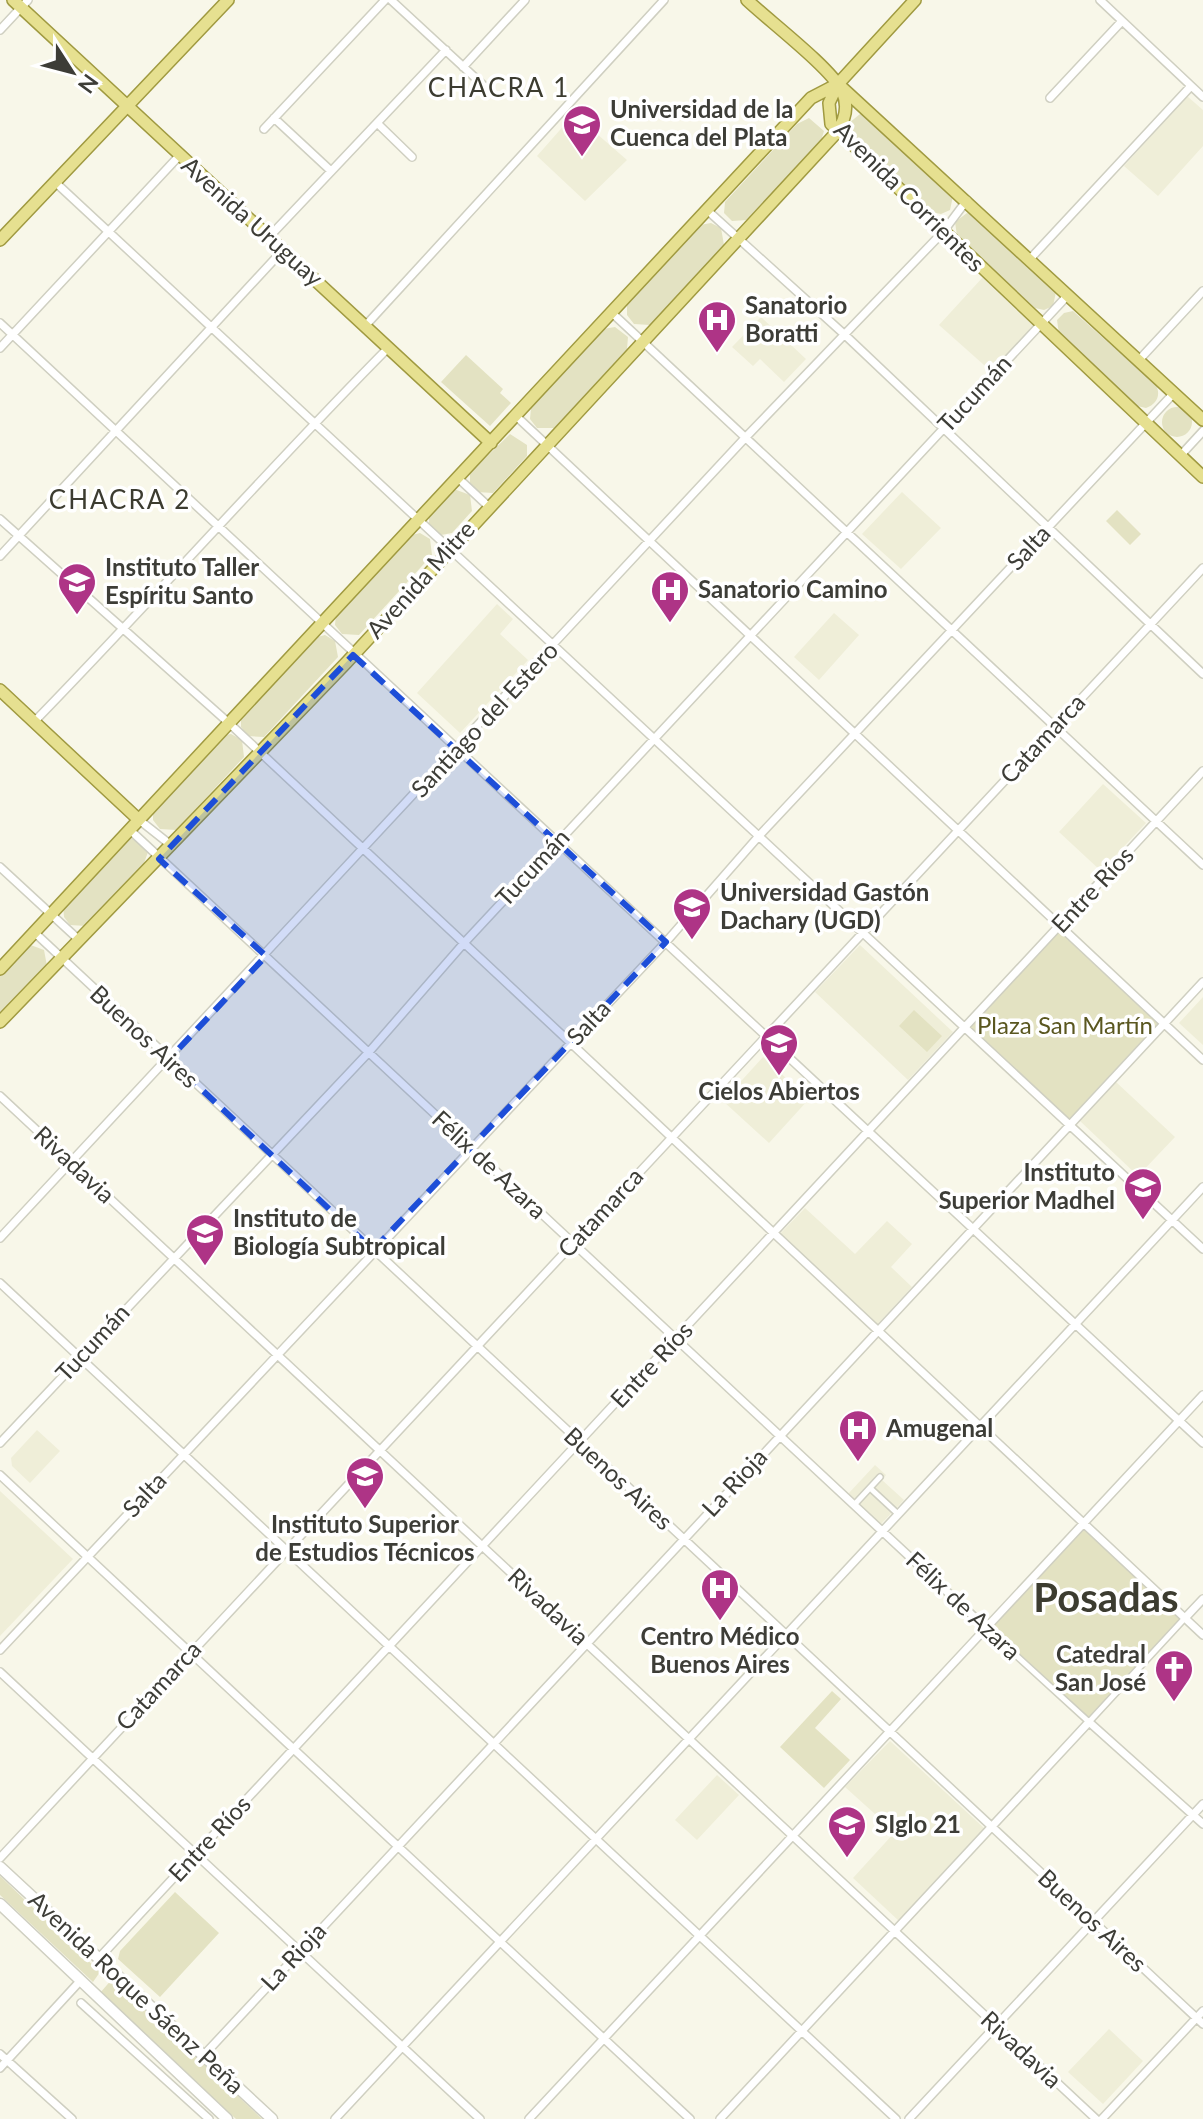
<svg xmlns="http://www.w3.org/2000/svg" width="1203" height="2119" font-family="Lato,sans-serif">
<style>
.built{fill:#efeed8}
.green{fill:#e3e2c2}
.lines{fill:none;stroke-linecap:round;stroke-linejoin:round}
.pedestrian-casing{stroke:#cfcfc1;stroke-width:8}
.minor-casing{stroke:#cfcfc1;stroke-width:10}
.secondary-casing{stroke:#cfcfc1;stroke-width:13}
.primary-casing{stroke:#a09a41;stroke-width:14}
.pedestrian{stroke:#fff;stroke-width:5}
.minor{stroke:#fff;stroke-width:7}
.secondary{stroke:#fff;stroke-width:10}
.primary{stroke:#e6e090;stroke-width:11}
.marked{fill:#1d4ed8;fill-opacity:0.2;stroke:#1d4ed8;stroke-width:6;stroke-dasharray:16 10;stroke-linejoin:round}
.labels{text-anchor:middle;stroke-width:7;stroke-linejoin:round;paint-order:stroke}
.poi-label{font-size:24px;font-weight:bold;fill:#3d3d37;stroke:#fff;text-anchor:start}
.street-label{font-size:24px;fill:#3d3d37;stroke:#fff}
.park-label{font-size:24px;fill:#5a5720;stroke:#fff}
.neighbourhood-label{font-size:26px;letter-spacing:2px;fill:#3c3c30;stroke:#fff}
.town-label{font-size:40px;font-weight:bold;fill:#3c3c30;stroke:#fff}
</style>
<rect width="100%" height="100%" fill="#f8f7e9"/>
<path class="built" d="M 1187,96 L 1203,110 L 1203,146 L 1158,196 L 1124,166 Z
M 574,114 L 627,160 L 585,201 L 537,156 Z
M 983,277 L 1036,325 L 993,373 L 939,325 Z
M 761,317 L 806,359 L 784,382 L 760,359 L 753,366 L 732,347 Z
M 902,492 L 941,528 L 901,569 L 862,534 Z
M 497,604 L 513,619 L 500,634 L 528,660 L 460,733 L 417,693 Z
M 834,613 L 859,635 L 819,680 L 794,657 Z
M 1103,784 L 1146,823 L 1101,871 L 1059,832 Z
M 860,945 L 953,1032 L 908,1080 L 815,992 Z
M 1203,997 L 1203,1045 L 1179,1023 Z
M 763,1057 L 809,1099 L 769,1143 L 723,1101 Z
M 1116,1082 L 1175,1137 L 1138,1176 L 1080,1121 Z
M 805,1208 L 855,1254 L 887,1221 L 912,1244 L 891,1267 L 912,1287 L 874,1328 L 777,1237 Z
M 37,1430 L 60,1451 L 30,1483 L 12,1466 L 11,1458 Z
M 875,1465 L 886,1475 L 882,1480 L 904,1500 L 881,1524 L 848,1494 Z
M 0,1491 L 73,1559 L 0,1636 Z
M 890,1741 L 985,1829 L 899,1921 L 853,1878 L 895,1832 L 845,1787 Z
M 717,1775 L 739,1795 L 697,1840 L 675,1820 Z
M 1109,2029 L 1143,2061 L 1103,2104 L 1068,2072 Z"/>
<path class="green" d="M 860,114 L 865,114 L 953,196 L 950,210 L 941,214 L 931,212 L 850,137 L 849,123 Z
M 809,118 L 824,131 L 820,144 L 747,220 L 732,221 L 724,213 L 725,202 L 797,124 Z
M 967,213 L 971,214 L 1056,292 L 1053,306 L 1044,310 L 1035,308 L 957,236 L 955,222 Z
M 711,223 L 721,228 L 724,245 L 650,325 L 634,324 L 627,315 L 627,304 L 700,225 Z
M 1073,311 L 1156,385 C 1161,395 1157,404 1146,408 L 1137,406 L 1059,334 L 1057,320 L 1064,313 Z
M 615,327 L 628,337 L 627,349 L 554,428 L 537,428 L 530,419 L 531,408 L 603,329 Z
M 466,355 L 503,389 L 500,393 L 511,403 L 490,426 L 441,382 Z
M1162 422a15 15 0 1 1 30 0a15 15 0 1 1-30 0Z
M 510,434 L 527,445 L 527,456 L 493,493 L 477,492 L 470,483 L 470,473 Z
M 454,489 L 470,495 L 472,511 L 452,533 L 441,535 L 429,524 L 429,513 Z
M 1117,510 L 1141,534 L 1130,545 L 1106,521 Z
M 420,533 L 430,539 L 432,555 L 359,635 L 342,634 L 335,625 L 336,614 L 408,536 Z
M 325,635 L 335,641 L 338,657 L 264,737 L 248,736 L 241,727 L 241,716 L 314,638 Z
M 231,734 L 242,740 L 244,757 L 176,830 L 160,829 L 153,820 L 153,809 L 226,735 Z
M 133,838 L 148,852 L 143,866 L 86,926 L 70,925 L 64,917 L 63,905 L 127,839 Z
M 1061,929 L 1161,1024 L 1069,1122 L 968,1028 Z
M 28,944 L 44,950 L 47,966 L 0,1017 L 0,972 Z
M 914,1010 L 942,1036 L 927,1052 L 899,1026 Z
M 1084,1523 L 1184,1618 L 1089,1721 L 987,1628 Z
M 832,1691 L 841,1699 L 815,1728 L 850,1760 L 824,1788 L 780,1747 Z
M 0,1876 L 100,1972 L 93,1982 L 0,1895 Z
M 175,1892 L 219,1933 L 160,1997 L 118,1959 L 120,1951 Z
M 113,1978 L 262,2119 L 236,2119 L 100,1993 Z"/>
<g class="lines">
<g class="pedestrian-casing">
<path id="pedestrian" d="M 870,1488 L 898,1514
M 854,1505 L 880,1477
M 986,1628 L 1089,1722 L 1185,1618"/>
</g>
<g class="minor-casing">
<path id="minor" d="M 391,0 L 483,85
M 1100,0 L 1203,97
M 0,30 L 28,0
M 463,67 L 525,0
M 1050,98 L 1122,21
M 274,118 L 331,171
M 377,123 L 412,157
M 264,129 L 385,0
M 55,182 L 1203,1249
M 707,210 L 845,335 L 1203,674
M 269,237 L 446,50
M 1030,259 L 1191,86
M 611,312 L 1203,865
M 0,323 L 1203,1443
M 366,325 L 664,0
M 0,348 L 179,156
M 1139,360 L 1203,291
M 516,416 L 1203,1060
M 1180,456 L 1203,431
M 458,478 L 488,506
M 0,519 L 230,724 L 1203,1635
M 0,556 L 283,250
M 34,722 C 154,599 268,469 389,347
M 138,819 L 172,846
M 129,829 L 986,1628
M 0,867 L 78,939
M 34,932 L 1203,2024
M 0,1096 L 1096,2119
M 0,1238 L 745,438 L 943,232 L 967,200
M 0,1283 L 896,2119
M 0,1443 L 369,1052 L 464,943 L 1068,295
M 0,1475 L 690,2119
M 1185,1618 L 1203,1599
M 0,1650 L 666,942 L 758,837 L 1174,393
M 0,1672 L 480,2119
M 0,1858 L 1203,568
M 99,1958 L 1203,771
M 81,2003 L 209,2119
M 0,2054 L 72,2119
M 203,2056 L 1203,982
M 0,2068 L 81,1980
M 335,2119 L 1203,1187
M 529,2119 L 1203,1395
M 720,2119 L 1089,1722 L 1203,1824
M 909,2119 L 1203,1804
M 1102,2119 L 1203,2011"/>
</g>
<g class="secondary-casing">
<path id="secondary" d="M 0,1867 L 272,2119
M 0,1904 L 227,2119"/>
</g>
<g class="primary-casing">
<path id="primary" d="M 13,0 L 491,443
M 915,0 L 838,84 L 829,103 L 831,124 L 1203,477
M 838,84 L 1203,420
M 0,240 L 228,0
M 0,690 L 138,819
M 0,969 L 811,98 L 838,84
M 0,1022 L 346,663 L 837,132 C 845,120 849,106 842,91 C 831,68 768,20 747,0"/>
</g>
<use href="#pedestrian" class="pedestrian"/>
<use href="#minor" class="minor"/>
<use href="#secondary" class="secondary"/>
<use href="#primary" class="primary"/>
</g>
<path class="marked" d="M 353,655 L 666,942 L 373,1250 L 169,1059 L 266,956 L 159,859 Z"/>
<defs>
<g id="university-pin" transform="scale(2)"><path d="M0 17L-7.5 6A9.5 9.5 0 1 1 7.5 6Z" fill="#ae3486" stroke="#fff"/><path d="M0-5L7-2L0 1L-7-2ZM-4 1L0 2.5L4 1V4Q0 6-4 4Z" fill="#fff"/></g>
<g id="hospital-pin" transform="scale(2)"><path d="M0 17L-7.5 6A9.5 9.5 0 1 1 7.5 6Z" fill="#ae3486" stroke="#fff"/><path d="M-5-5h3v3.5h4V-5h3V5h-3V1.5h-4V5h-3Z" fill="#fff"/></g>
<g id="church-pin" transform="scale(2)"><path d="M0 17L-7.5 6A9.5 9.5 0 1 1 7.5 6Z" fill="#ae3486" stroke="#fff"/><path d="M-1.2-6h2.4v3.5h3.3v2.4h-3.3V6h-2.4V-.1h-3.3v-2.4h3.3Z" fill="#fff"/></g>
</defs>
<g fill-rule="evenodd">
<use href="#university-pin" x="582" y="124"/>
<use href="#hospital-pin" x="717" y="320"/>
<use href="#university-pin" x="77" y="582"/>
<use href="#hospital-pin" x="670" y="590"/>
<use href="#university-pin" x="692" y="907"/>
<use href="#university-pin" x="779" y="1043"/>
<use href="#university-pin" x="1143" y="1187"/>
<use href="#university-pin" x="205" y="1233"/>
<use href="#hospital-pin" x="858" y="1429"/>
<use href="#university-pin" x="365" y="1476"/>
<use href="#hospital-pin" x="720" y="1588"/>
<use href="#church-pin" x="1174" y="1669"/>
<use href="#university-pin" x="847" y="1825"/>
</g>
<g class="labels">
<g class="poi-label">
<text x="610" y="118">Universidad de la<tspan x="610" dy="28">Cuenca del Plata</tspan></text>
<text x="745" y="314">Sanatorio<tspan x="745" dy="28">Boratti</tspan></text>
<text x="105" y="576">Instituto Taller<tspan x="105" dy="28">Espíritu Santo</tspan></text>
<text x="698" y="598">Sanatorio Camino</text>
<text x="720" y="901">Universidad Gastón<tspan x="720" dy="28">Dachary (UGD)</tspan></text>
<text x="779" y="1100" text-anchor="middle">Cielos Abiertos</text>
<text x="1115" y="1181" text-anchor="end">Instituto<tspan x="1115" dy="28">Superior Madhel</tspan></text>
<text x="233" y="1227">Instituto de<tspan x="233" dy="28">Biología Subtropical</tspan></text>
<text x="886" y="1437">Amugenal</text>
<text x="365" y="1533" text-anchor="middle">Instituto Superior<tspan x="365" dy="28">de Estudios Técnicos</tspan></text>
<text x="720" y="1645" text-anchor="middle">Centro Médico<tspan x="720" dy="28">Buenos Aires</tspan></text>
<text x="1146" y="1663" text-anchor="end">Catedral<tspan x="1146" dy="28">San José</tspan></text>
<text x="875" y="1833">SIglo 21</text>
</g>
<g class="street-label">
<text transform="translate(909 197) rotate(45)" y="8">Avenida Corrientes</text>
<text transform="translate(252 222) rotate(42)" y="8">Avenida Uruguay</text>
<text transform="translate(975 394) rotate(-47)" y="8">Tucumán</text>
<text transform="translate(1029 548) rotate(-47)" y="8">Salta</text>
<text transform="translate(421 580) rotate(-48)" y="8">Avenida Mitre</text>
<text transform="translate(485 720) rotate(-47)" y="8">Santiago del Estero</text>
<text transform="translate(1043 739) rotate(-47)" y="8">Catamarca</text>
<text transform="translate(533 868) rotate(-47)" y="8">Tucumán</text>
<text transform="translate(1093 890) rotate(-47)" y="8">Entre Ríos</text>
<text transform="translate(589 1023) rotate(-47)" y="8">Salta</text>
<text transform="translate(144 1037) rotate(43)" y="8">Buenos Aires</text>
<text transform="translate(74 1165) rotate(43)" y="8">Rivadavia</text>
<text transform="translate(489 1165) rotate(43)" y="8">Félix de Azara</text>
<text transform="translate(601 1213) rotate(-47)" y="8">Catamarca</text>
<text transform="translate(93 1343) rotate(-47)" y="8">Tucumán</text>
<text transform="translate(652 1365) rotate(-47)" y="8">Entre Ríos</text>
<text transform="translate(618 1479) rotate(43)" y="8">Buenos Aires</text>
<text transform="translate(735 1483) rotate(-47)" y="8">La Rioja</text>
<text transform="translate(145 1495) rotate(-47)" y="8">Salta</text>
<text transform="translate(963 1606) rotate(43)" y="8">Félix de Azara</text>
<text transform="translate(548 1607) rotate(43)" y="8">Rivadavia</text>
<text transform="translate(159 1686) rotate(-47)" y="8">Catamarca</text>
<text transform="translate(210 1839) rotate(-47)" y="8">Entre Ríos</text>
<text transform="translate(1092 1921) rotate(43)" y="8">Buenos Aires</text>
<text transform="translate(294 1957) rotate(-47)" y="8">La Rioja</text>
<text transform="translate(136 1993) rotate(43)" y="8">Avenida Roque Sáenz Peña</text>
<text transform="translate(1021 2050) rotate(43)" y="8">Rivadavia</text>
</g>
<g class="park-label">
<text x="1065" y="1034">Plaza San Martín</text>
</g>
<g class="neighbourhood-label">
<text x="499" y="97">CHACRA 1</text>
<text x="120" y="509">CHACRA 2</text>
</g>
<g class="town-label">
<text x="1106" y="1612">Posadas</text>
</g>
</g>
<g transform="translate(72 72) rotate(126)" stroke="#ffffff" stroke-width="6" paint-order="stroke">
<path d="M0-6L14 30L0 20L-14 30Z" fill="#3d3d37"/>
<text y="-12" font-size="22" font-weight="bold" text-anchor="middle" fill="#3d3d37">N</text>
</g>
</svg>
